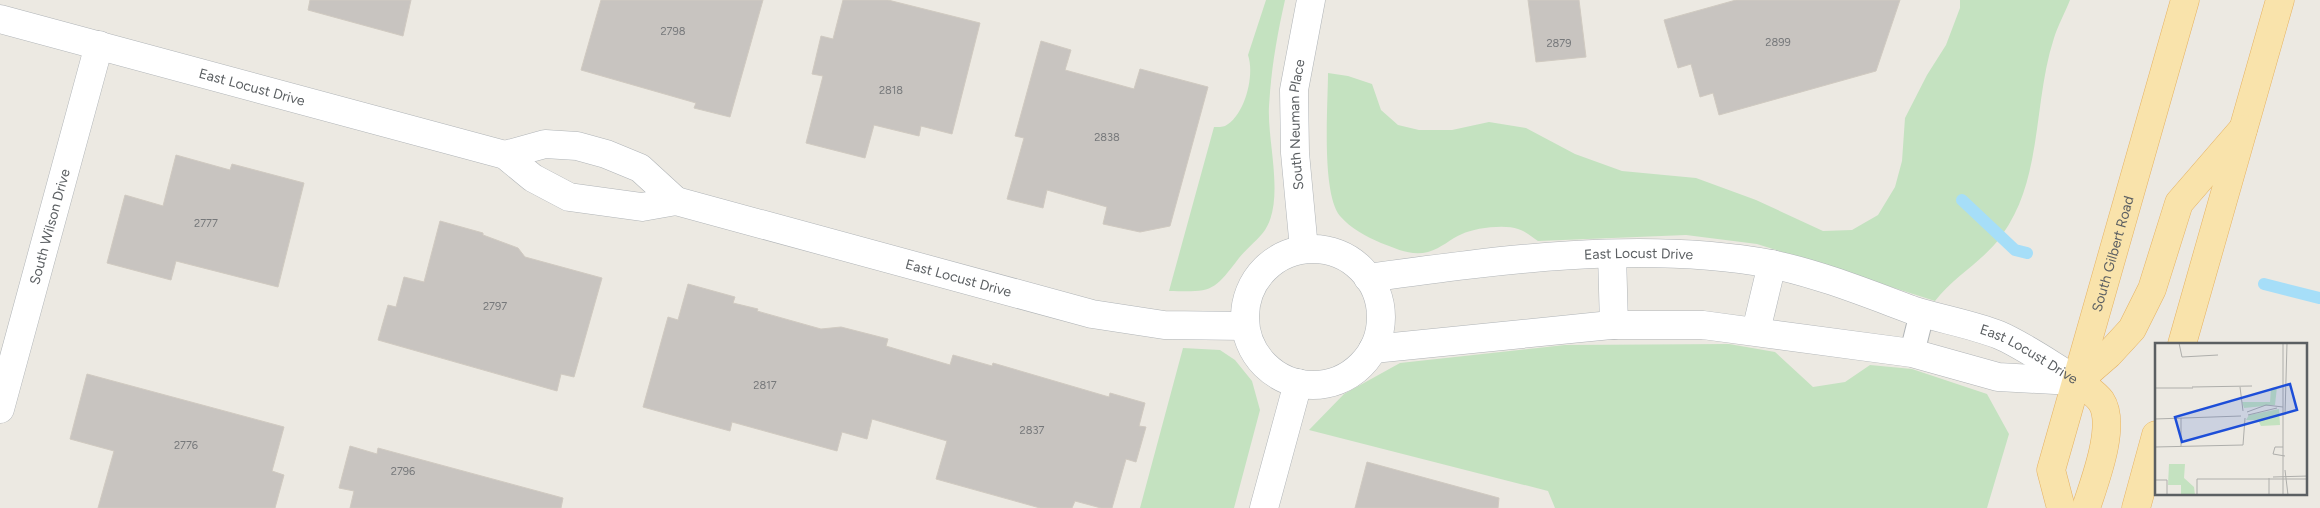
<svg xmlns="http://www.w3.org/2000/svg" width="2320" height="508" font-family="Figtree,sans-serif">
<style>
.green{fill:#c4e2c0}
.lines{fill:none;stroke-linecap:round;stroke-linejoin:round}
.stream{stroke:#a6def8;stroke-width:12}
.building{fill:#c8c4c0;stroke:#d0cac1}
.lane-casing{stroke:#b0b4b7;stroke-width:26}
.street-casing{stroke:#b0b4b7;stroke-width:29}
.primary-casing{stroke:#e6b261;stroke-width:29}
.lane{stroke:#fff;stroke-width:24}
.street{stroke:#fff;stroke-width:28}
.primary{stroke:#f9e3ab;stroke-width:28}
.labels{text-anchor:middle;stroke-width:4;stroke-linejoin:round;paint-order:stroke}
.number-label{font-size:11px;fill:#76787a}
.street-label{font-size:14px;fill:#5b5f62;stroke:#fff}
.inset-road{fill:none;stroke:#aeaeab;stroke-width:1}
.view{fill:#1d4ed8;fill-opacity:0.15;stroke:#1d4ed8;stroke-width:2.5}
.inset-edge{fill:none;stroke:#5b5f62;stroke-width:2.5}
</style>
<rect width="100%" height="100%" fill="#ece9e2"/>
<path class="green" d="M 1266,0 L 1285,0 C 1277,35 1271,70 1269,106 C 1267,142 1285,199 1265,230 C 1258,240 1247,248 1239,258 C 1213,292 1213,292 1169,291 L 1214,127 C 1217,127 1223,127 1225,126 C 1245,116 1255,75 1248,55 Z
M 1960,0 L 2070,0 C 2065,13 2058,25 2054,38 C 2033,102 2043,179 2002,235 C 1984,261 1954,276 1935,301 L 1757,244 L 1686,235 L 1538,241 C 1532,237 1525,231 1518,229 C 1505,224 1474,228 1462,234 C 1450,239 1442,248 1428,252 C 1411,256 1397,249 1381,243 C 1367,237 1350,228 1340,216 C 1321,192 1328,105 1328,73 L 1348,76 L 1372,84 L 1381,110 L 1398,125 L 1419,130 L 1452,130 L 1489,122 L 1526,128 L 1575,154 L 1622,171 L 1696,178 L 1756,200 L 1823,231 L 1852,230 L 1878,215 L 1895,187 L 1902,161 L 1905,118 L 1927,75 L 1946,45 L 1960,8 Z
M 1729,344 L 1775,352 L 1813,387 L 1845,382 L 1870,365 L 1912,369 L 1987,394 L 2009,434 L 1987,508 L 1555,508 L 1548,491 L 1309,430 L 1344,394 L 1400,363 L 1565,345 Z
M 1183,348 L 1220,350 L 1235,360 L 1252,381 L 1260,410 L 1234,508 L 1140,508 Z"/>
<g class="lines">
<path class="stream" d="M 1962,200 L 2015,250 L 2027,253
M 2264,284 L 2319,298"/>
</g>
<path class="building" d="M 310,0 L 411,0 L 403,36 L 308,10 Z
M 601,0 L 763,0 L 730,117 L 694,108 L 696,103 L 581,70 Z
M 843,0 L 888,0 L 980,23 L 952,134 L 921,126 L 919,136 L 874,125 L 865,158 L 806,143 L 823,76 L 812,74 L 821,36 L 833,39 Z
M 1528,0 L 1579,0 L 1586,57 L 1536,62 Z
M 1736,0 L 1900,0 L 1876,71 L 1719,115 L 1713,93 L 1700,97 L 1691,64 L 1678,68 L 1664,20 Z
M 1041,41 L 1071,50 L 1065,70 L 1134,89 L 1140,69 L 1208,87 L 1170,226 L 1140,232 L 1103,224 L 1107,207 L 1047,190 L 1043,208 L 1007,199 L 1024,138 L 1015,136 Z
M 176,155 L 230,170 L 232,164 L 304,183 L 278,287 L 176,261 L 171,280 L 107,263 L 125,195 L 163,206 Z
M 440,221 L 483,233 L 483,235 L 518,248 L 525,257 L 602,278 L 574,377 L 561,374 L 557,391 L 378,340 L 388,305 L 396,307 L 404,277 L 424,282 Z
M 688,284 L 735,297 L 733,303 L 758,309 L 757,311 L 821,329 L 841,327 L 888,339 L 886,346 L 950,365 L 953,355 L 992,366 L 993,363 L 1109,397 L 1110,393 L 1145,403 L 1139,426 L 1146,427 L 1136,462 L 1126,459 L 1112,508 L 1101,508 L 1075,501 L 1072,508 L 1040,508 L 936,479 L 947,441 L 872,419 L 867,439 L 842,432 L 837,451 L 732,422 L 730,431 L 643,407 L 668,317 L 678,320 Z
M 87,374 L 284,427 L 272,471 L 284,475 L 275,508 L 98,508 L 114,451 L 70,439 Z
M 350,446 L 377,454 L 378,448 L 563,498 L 561,508 L 350,508 L 354,491 L 339,488 Z
M 1367,462 L 1499,498 L 1498,508 L 1355,508 Z"/>
<g class="lines">
<g class="lane-casing">
<path id="lane" d="M 1912,353 L 1922,313"/>
</g>
<g class="street-casing">
<g id="street">
<path id="s1" d="M 0,19 L 505,155 L 533,178 L 569,197 L 642,207 L 676,201 L 1092,314 L 1164,325 L 1245,326"/>
<path d="M 505,155 L 545,144 L 577,146 L 606,154 L 640,168 L 676,201"/>
<path id="s2" d="M 1304,249 L 1295,153 L 1294,90 L 1311,0"/>
<circle cx="1313" cy="317" r="68"/>
<path d="M 1612,254 L 1614,325"/>
<path id="s3" d="M 1368,278 C 1498,260 1642,240 1771,264 C 1819,274 1866,293 1912,310 C 1940,319 1971,324 1999,335 C 2023,345 2054,367 2078,381"/>
<path d="M 1756,331 L 1772,264"/>
<path d="M 1373,349 L 1611,325 L 1703,325 L 1912,353 L 1998,377 L 2073,381"/>
<path id="s4" d="M 0,409 L 99,45"/>
<path d="M 1264,508 L 1298,383"/>
</g>
</g>
<g class="primary-casing">
<g id="primary">
<path d="M 2182,344 L 2280,0"/>
<path id="s5" d="M 2061,508 L 2051,470 L 2185,0"/>
<path d="M 2086,508 C 2094,483 2117,425 2101,401 C 2096,394 2085,387 2078,381 L 2109,354 L 2132,329 L 2152,289 L 2179,203 L 2243,129"/>
<path d="M 2136,508 L 2156,435"/>
</g>
</g>
<use href="#lane" class="lane"/>
<use href="#street" class="street"/>
<use href="#primary" class="primary"/>
</g>
<g class="labels">
<g class="number-label">
<text x="673" y="35">2798</text>
<text x="1778" y="46">2899</text>
<text x="1559" y="47">2879</text>
<text x="891" y="94">2818</text>
<text x="1107" y="141">2838</text>
<text x="206" y="227">2777</text>
<text x="495" y="310">2797</text>
<text x="765" y="389">2817</text>
<text x="1032" y="434">2837</text>
<text x="186" y="449">2776</text>
<text x="403" y="475">2796</text>
</g>
<g class="street-label">
<text dy="5" stroke="none"><textPath href="#s1" startOffset="261">East Locust Drive</textPath></text>
<text dy="5" stroke="none"><textPath href="#s2" startOffset="125">South Neuman Place</textPath></text>
<text dy="5" stroke="none"><textPath href="#s4" startOffset="189">South Wilson Drive</textPath></text>
<text dy="5" stroke="none"><textPath href="#s5" startOffset="264">South Gilbert Road</textPath></text>
<text dy="5" stroke="none"><textPath href="#s3" startOffset="272">East Locust Drive</textPath></text>
<text dy="5" stroke="none"><textPath href="#s1" startOffset="1001">East Locust Drive</textPath></text>
<text dy="5" stroke="none"><textPath href="#s3" startOffset="679">East Locust Drive</textPath></text>
</g>
</g>
<g transform="translate(2155 343)">
<rect width="152" height="152" fill="#ece9e2"/>
<path d="M 122,44 L 120,62 L 89,65 L 87,59 L 115,59 L 116,45 ZM 124,66 L 125,82 L 106,83 L 103,77 L 91,77 L 94,72 ZM 14,121 L 30,121 L 29,135 L 39,144 L 40,152 L 26,152 L 26,142 L 13,142 Z" fill="#c4e2c0"/>
<path class="inset-road" d="M 24,0 L 27,14 L 63,12M 128,0 L 128,152M 37,44 L 97,43M 85,44 L 88,68M 0,45 L 38,45M 92,69 L 111,62 L 128,64M 93,72 L 122,65M 130,72 L 132,0M 26,75 L 26,103M 0,76 L 86,73M 0,104 L 88,102 L 90,75M 128,104 L 120,104 L 118,111 L 130,113M 130,127 L 133,152M 118,134 L 153,133M 114,135 L 114,152M 0,137 L 12,137 L 12,152M 42,152 L 42,136 L 153,136"/>
<path class="view" d="M 135,41 L 142,67 L 27,99 L 20,74 Z"/>
<rect width="152" height="152" class="inset-edge"/>
</g>
</svg>
